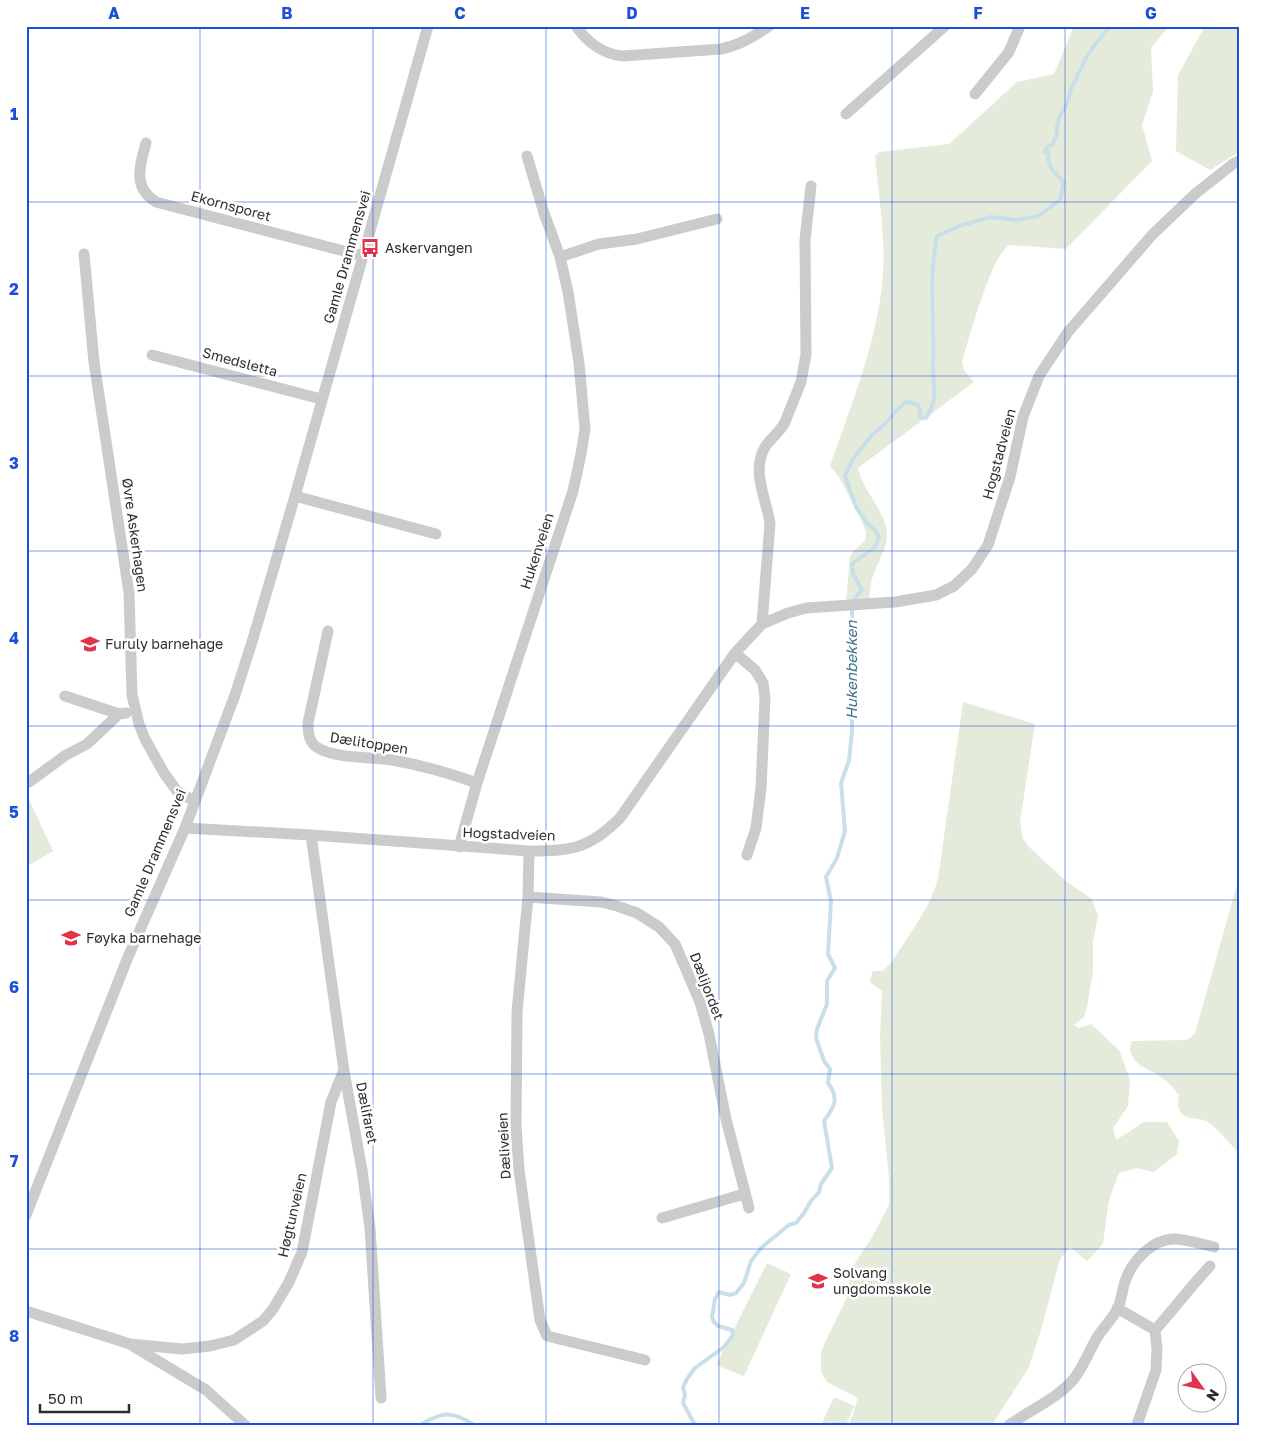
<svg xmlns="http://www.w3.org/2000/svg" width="1265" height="1451" font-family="'Golos Text',sans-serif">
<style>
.green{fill:#e4ebdb}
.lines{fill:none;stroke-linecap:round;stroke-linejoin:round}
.stream{stroke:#c8dfea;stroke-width:4}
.street{stroke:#cbcbcb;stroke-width:11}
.grid{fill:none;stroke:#1d4ed8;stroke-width:1;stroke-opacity:0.55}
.labels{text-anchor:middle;stroke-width:5;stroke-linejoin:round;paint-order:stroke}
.street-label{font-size:14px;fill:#2e2e2e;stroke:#fff}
.poi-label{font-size:14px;fill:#2e2e2e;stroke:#fff;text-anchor:start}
.water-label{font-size:15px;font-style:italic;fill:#3d738e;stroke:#fff}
.neatline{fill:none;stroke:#1d4ed8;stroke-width:2}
.grid-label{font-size:16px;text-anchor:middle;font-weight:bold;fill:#1d4ed8}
</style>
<rect width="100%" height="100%" fill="#fff"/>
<path class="green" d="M 1074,26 L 1169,26 L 1151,48 L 1153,92 L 1142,125 L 1152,161 L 1066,249 L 1010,245 C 991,254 969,339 962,362 L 964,370 L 974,382 L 858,468 C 863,491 884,509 887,532 C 888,549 878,561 873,576 C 870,584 870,594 869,603 L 846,603 L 850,556 L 853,551 L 865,541 L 866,531 L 856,509 L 839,477 L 830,466 C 851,405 874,350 882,286 C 887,243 879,199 875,156 L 879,152 L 949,144 L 1017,82 L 1054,74 Z
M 1205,26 L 1239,26 L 1239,152 L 1210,170 L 1176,151 L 1178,75 Z
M 963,702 L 1035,724 L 1020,822 L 1023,839 L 1032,850 L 1067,882 L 1092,899 L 1098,916 L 1093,942 L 1093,971 L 1087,1007 L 1084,1017 L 1074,1025 L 1079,1028 L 1091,1024 L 1119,1050 L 1130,1080 L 1128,1106 L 1113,1128 L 1116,1140 L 1144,1122 L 1167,1122 L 1179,1141 L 1177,1154 L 1154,1172 L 1136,1168 L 1119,1173 L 1109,1200 L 1103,1244 L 1087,1261 L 1070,1247 L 1060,1259 L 1041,1330 L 1029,1367 L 992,1425 L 849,1425 L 858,1398 L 827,1382 L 821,1372 L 821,1351 L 847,1297 L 850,1271 L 872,1237 L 889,1205 L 889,1178 L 882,1108 L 880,1036 L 882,991 L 872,984 L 870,980 L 873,971 L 883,971 L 891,963 C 908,936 929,910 938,879 Z
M 26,793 L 53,851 L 26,867 Z
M 1239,878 L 1239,1153 C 1229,1144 1219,1129 1208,1122 C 1200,1117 1188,1120 1182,1114 C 1177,1108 1178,1101 1179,1095 C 1173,1087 1166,1080 1158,1075 C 1146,1068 1131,1064 1130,1048 L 1132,1041 L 1184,1040 L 1189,1039 L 1195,1033 Z
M 767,1263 L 791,1274 L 744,1376 L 716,1365 Z
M 834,1397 L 854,1406 L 846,1425 L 821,1425 Z"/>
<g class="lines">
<path class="stream" d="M 420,1425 C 442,1412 451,1410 474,1425
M 695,1425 L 683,1403 L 685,1395 L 683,1387 L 687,1379 L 695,1368 L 724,1347 L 733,1335 L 732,1330 L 718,1326 L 714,1322 L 712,1317 L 715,1299 L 719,1292 L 730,1295 L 736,1293 L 744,1283 L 751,1261 L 762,1247 L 789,1225 L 796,1223 L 804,1213 L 811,1201 L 819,1192 L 821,1184 L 832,1168 L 824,1121 C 834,1107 840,1099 828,1083 L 830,1069 L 824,1061 L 816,1038 L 817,1029 L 827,1004 L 827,981 L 835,968 L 828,954 L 831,901 L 826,877 L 837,858 L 845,831 L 841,783 L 849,760 L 852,732 L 851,637 C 857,617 844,608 862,590 L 853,574 L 852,564 L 875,547 L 879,538 L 876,531 L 868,524 L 856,507 L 845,476 L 853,459 L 872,435 L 886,423 L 895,412 L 906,402 L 917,404 L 920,410 L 920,417 L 926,418 C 939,397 933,389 933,366 C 935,323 928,278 937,236 L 962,225 L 991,217 L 1017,220 L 1038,216 L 1060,200 L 1064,182 C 1052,171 1048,168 1048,151 L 1045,152 L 1047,147 L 1052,145 L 1057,134 L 1057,127 L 1059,118 L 1068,101 L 1071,89 L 1088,54 L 1110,26"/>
<path class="street" d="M 576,26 C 587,42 603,54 623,56 L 721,49 C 740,45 753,37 769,26
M 975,94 L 1009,52 L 1020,26
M 846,114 L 945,26
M 146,143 C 140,164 132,188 156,202 L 363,256
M 84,254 L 94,362 L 129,593 L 132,695 L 139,724 L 145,739 L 164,773 L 177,791 L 194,801
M 560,257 L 599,244 L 637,239 L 717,219
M 152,355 L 321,399
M 295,496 L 436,534
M 762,624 L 770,523 C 766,498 751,471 765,447 C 771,438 780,432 785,422 L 801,382 L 806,354 L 805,240 L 811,186
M 328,631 L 308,723 C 308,734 309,744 320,749 C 336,758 372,757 392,760 C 421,765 449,773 477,783
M 735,653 L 755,670 L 763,683 L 765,698 L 761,788 L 756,828 L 747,855
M 65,696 L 119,714 L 126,713
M 29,782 L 66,755 L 87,744 L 119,714
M 185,828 L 311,835 L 529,851 C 571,851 589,849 620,818 L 735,653 L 762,624 L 788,613 L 806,608 L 895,602 L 936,595 L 954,586 L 972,569 L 988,545 L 1010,477 L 1023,417 L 1039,376 L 1068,332 L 1152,235 L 1195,194 L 1233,164 L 1239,161
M 311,835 L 344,1071 L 362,1170 L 370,1228 L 381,1398
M 459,847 L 477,783 L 573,491 L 581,454 L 585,429 L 579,363 L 568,292 L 560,257 L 544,213 L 527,156
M 529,851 L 528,897 L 517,1012 L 516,1125 L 519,1170 L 540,1320 L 547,1336 L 645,1360
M 528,897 L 601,902 L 617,906 L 637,913 L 659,927 L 675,944 L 700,1002 L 709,1034 L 726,1119 L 749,1208
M 26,1215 L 128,957 L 185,828 L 235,695 L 252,642 L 295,496 L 428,26
M 662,1218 L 744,1194
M 1117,1308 L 1155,1330 L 1157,1349 L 1156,1370 L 1137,1425
M 26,1311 L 130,1344 L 182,1349 L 210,1346 L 234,1340 L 263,1321 L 273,1309 L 289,1282 L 302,1252 L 331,1102 L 343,1072
M 1155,1330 C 1174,1309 1191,1286 1210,1266
M 133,1346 L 206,1390 L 245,1425
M 1009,1425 C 1029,1411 1062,1396 1076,1376 C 1085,1363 1090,1349 1098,1336 C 1104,1327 1113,1318 1118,1308 C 1122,1299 1122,1288 1126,1279 C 1133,1260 1152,1240 1173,1239 C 1186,1239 1201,1244 1214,1247"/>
</g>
<path class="grid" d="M 200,26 L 200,1425M 373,26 L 373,1425M 546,26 L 546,1425M 719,26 L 719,1425M 892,26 L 892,1425M 1065,26 L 1065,1425M 26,202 L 1239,202M 26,376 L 1239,376M 26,551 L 1239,551M 26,726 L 1239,726M 26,900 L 1239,900M 26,1074 L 1239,1074M 26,1249 L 1239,1249"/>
<defs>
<g id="bus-bare" transform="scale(1.5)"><path d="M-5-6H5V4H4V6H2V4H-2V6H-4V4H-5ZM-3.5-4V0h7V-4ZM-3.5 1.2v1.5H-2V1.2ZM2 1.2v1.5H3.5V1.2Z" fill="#e13349" stroke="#fff" stroke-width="2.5" paint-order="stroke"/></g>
<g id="school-bare" transform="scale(1.5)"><path d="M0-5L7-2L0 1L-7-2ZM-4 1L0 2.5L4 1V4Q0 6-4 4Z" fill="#e13349" stroke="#fff" stroke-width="2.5" paint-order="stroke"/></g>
</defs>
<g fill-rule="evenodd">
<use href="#bus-bare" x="370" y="248"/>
<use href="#school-bare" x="90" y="644"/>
<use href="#school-bare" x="71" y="938"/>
<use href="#school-bare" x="818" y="1281"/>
</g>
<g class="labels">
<g class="street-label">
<text transform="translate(231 206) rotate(15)" y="5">Ekornsporet</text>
<text transform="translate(347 257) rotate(-74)" y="5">Gamle Drammensvei</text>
<text transform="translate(240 362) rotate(15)" y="5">Smedsletta</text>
<text transform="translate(999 454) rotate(-75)" y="5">Hogstadveien</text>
<text transform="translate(135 535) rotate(82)" y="5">Øvre Askerhagen</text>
<text transform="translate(537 551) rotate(-72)" y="5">Hukenveien</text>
<text transform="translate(369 743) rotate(9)" y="5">Dælitoppen</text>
<text transform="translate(509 834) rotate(2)" y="5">Hogstadveien</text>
<text transform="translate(155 853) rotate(-67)" y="5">Gamle Drammensvei</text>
<text transform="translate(707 986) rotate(69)" y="5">Dælijordet</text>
<text transform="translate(367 1113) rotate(79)" y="5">Dælifaret</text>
<text transform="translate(504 1146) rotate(-93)" y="5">Dæliveien</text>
<text transform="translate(292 1215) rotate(-77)" y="5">Høgtunveien</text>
</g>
<g class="poi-label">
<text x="385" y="253">Askervangen</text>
<text x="105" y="649">Furuly barnehage</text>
<text x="86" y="943">Føyka barnehage</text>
<text x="833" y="1278">Solvang<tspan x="833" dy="16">ungdomsskole</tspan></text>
</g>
<g class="water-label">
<text transform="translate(852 670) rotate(-90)" y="5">Hukenbekken</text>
</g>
</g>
<rect width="1265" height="1451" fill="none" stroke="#ffffff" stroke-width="55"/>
<g transform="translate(1202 1388) rotate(123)"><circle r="24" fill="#ffffff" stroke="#ababab"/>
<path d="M0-4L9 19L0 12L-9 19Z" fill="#e13349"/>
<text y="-8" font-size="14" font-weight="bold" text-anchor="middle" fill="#2e2e2e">N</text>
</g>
<path d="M40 1404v8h89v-8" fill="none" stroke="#2e2e2e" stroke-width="2.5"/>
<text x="48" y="1404" font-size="15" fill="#2e2e2e" stroke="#ffffff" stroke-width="4" paint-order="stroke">50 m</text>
<rect x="28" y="28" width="1210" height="1396" class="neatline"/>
<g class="grid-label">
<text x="114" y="19">A</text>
<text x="287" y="19">B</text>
<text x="460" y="19">C</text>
<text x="632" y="19">D</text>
<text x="805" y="19">E</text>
<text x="978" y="19">F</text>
<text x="1151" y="19">G</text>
<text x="14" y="120">1</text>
<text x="14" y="295">2</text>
<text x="14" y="469">3</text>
<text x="14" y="644">4</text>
<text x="14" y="818">5</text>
<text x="14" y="993">6</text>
<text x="14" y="1167">7</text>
<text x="14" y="1342">8</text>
</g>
</svg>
